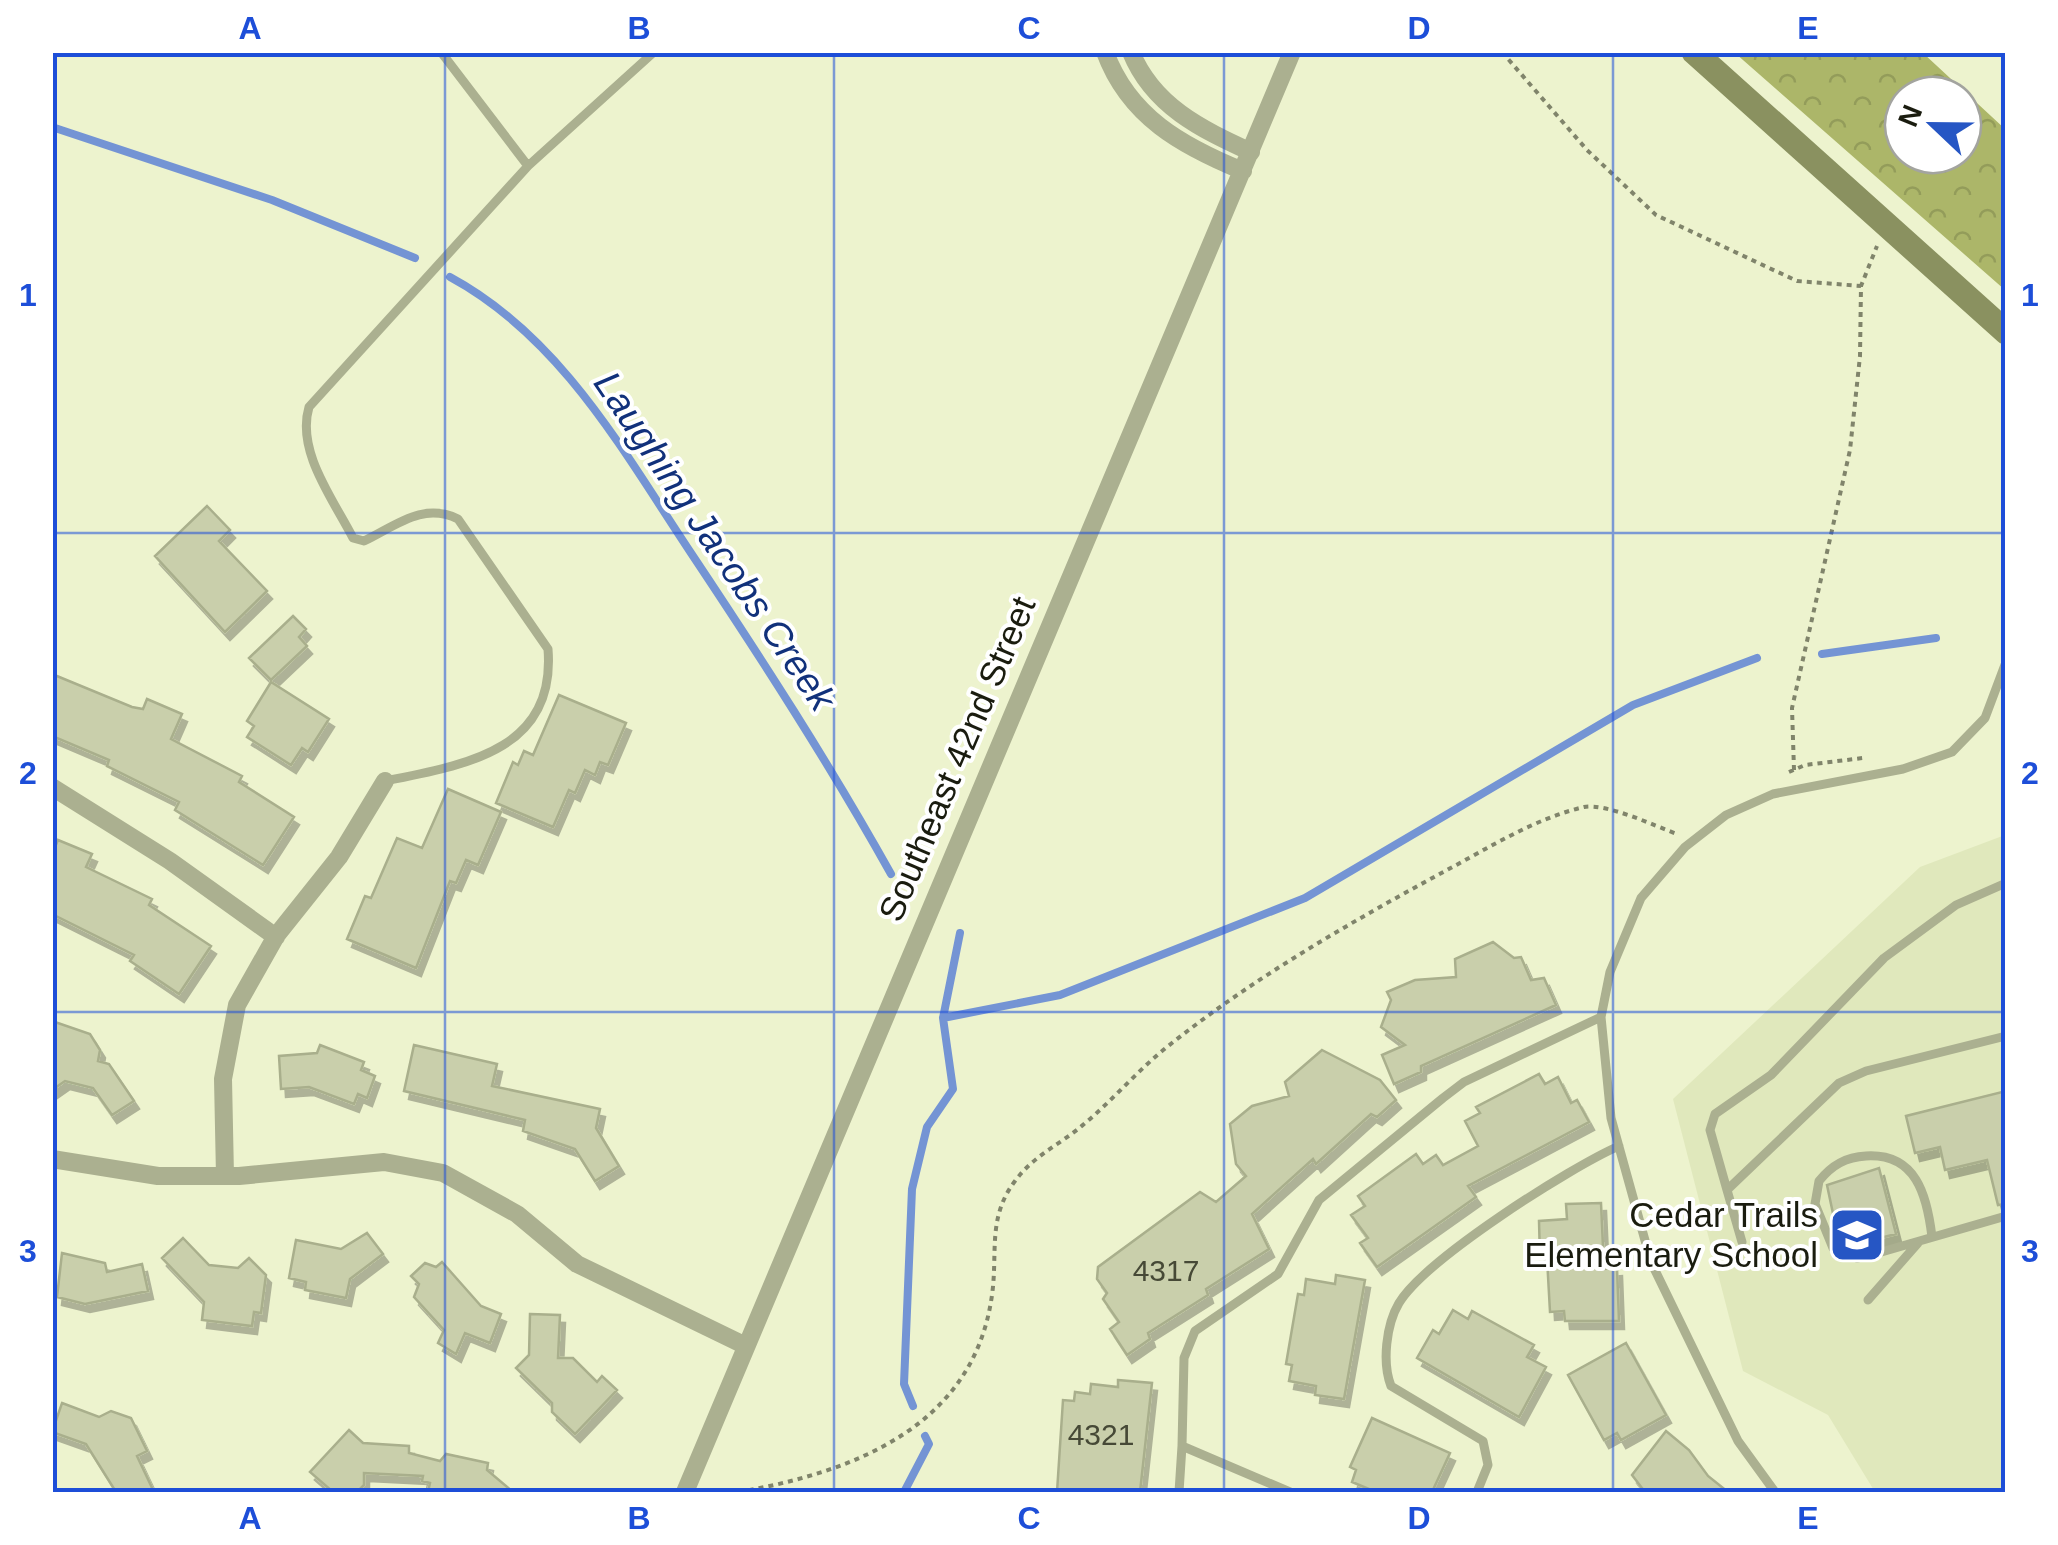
<svg xmlns="http://www.w3.org/2000/svg" width="2058" height="1545" font-family="Helvetica,sans-serif">
<style>
.built{fill:#e0e8bc}
.forest{fill:url(#forest-crowns);fill-rule:evenodd}
.lines{fill:none;stroke-linecap:round;stroke-linejoin:round}
.stream{stroke:#7494d4;stroke-width:8}
.building{fill:#c9cfab;stroke:#a9af8c;stroke-width:2.5;filter:url(#shadow)}
.path{stroke:#80846b;stroke-width:4;stroke-dasharray:5 5;stroke-linecap:butt}
.lane{stroke:#abb090;stroke-width:9}
.street{stroke:#abb090;stroke-width:18}
.secondary{stroke:#8a9160;stroke-width:25}
.grid{fill:none;stroke:#1d4ed8;stroke-width:2.5;stroke-opacity:0.55}
.labels{text-anchor:middle;stroke-width:8;stroke-linejoin:round;paint-order:stroke}
.number-label{font-size:30px;fill:#464936}
.street-label{font-size:35px;fill:#1a1c0f;stroke:#fff}
.poi-label{font-size:35px;fill:#1a1c0f;stroke:#fff;text-anchor:end}
.water-label{font-size:38px;font-style:italic;fill:#11317b;stroke:#fff}
.neatline{fill:none;stroke:#1d4ed8;stroke-width:4}
.grid-label{font-size:32px;text-anchor:middle;font-weight:bold;fill:#1d4ed8}
</style>
<defs>
<pattern id="forest-crowns" width="20" height="18" patternUnits="userSpaceOnUse" patternTransform="scale(2.5)"><rect width="20" height="18" fill="#acb669"/><path d="M2 6a3 3 0 1 1 6 0M12 15a3 3 0 1 1 6 0" fill="none" stroke="#939c5a"/></pattern>
<filter id="shadow"><feDropShadow dx="5" dy="8" stdDeviation="0" flood-color="#0004"/></filter>
</defs>
<rect width="100%" height="100%" fill="#edf3ce"/>
<path class="built" d="M 2005,835 L 2005,1492 L 1875,1492 L 1828,1415 L 1743,1371 L 1673,1099 L 1920,867 Z"/>
<path class="forest" d="M 1735,53 L 1923,53 L 2005,129 L 2005,290 ZM 1903,95 L 1963,95 L 1963,155 L 1903,155 Z"/>
<g class="lines">
<path class="stream" d="M 52,127 L 272,200 L 415,258
M 450,277 C 561,337 623,451 691,553 C 761,658 829,763 891,874
M 1822,654 L 1936,638
M 943,1018 L 1060,995 L 1305,898 L 1633,705 L 1757,658
M 913,1406 L 904,1384 L 912,1189 L 927,1127 L 953,1089 L 943,1018 L 960,933
M 904,1492 L 929,1444 L 925,1436"/>
</g>
<path class="building" d="M 207,506 L 230,530 L 219,541 L 267,591 L 225,632 L 155,556 Z
M 293,616 L 306,629 L 299,637 L 307,646 L 271,680 L 249,658 Z
M 52,674 L 132,707 L 143,709 L 147,699 L 182,714 L 171,739 L 242,776 L 239,782 L 294,817 L 263,865 L 175,810 L 179,802 L 107,766 L 109,760 L 52,736 Z
M 271,682 L 329,719 L 308,752 L 302,748 L 291,765 L 247,737 L 254,726 L 247,721 Z
M 559,695 L 626,723 L 608,765 L 600,762 L 595,775 L 585,770 L 575,793 L 569,790 L 553,827 L 496,803 L 513,762 L 518,765 L 524,751 L 533,755 Z
M 448,789 L 501,812 L 478,865 L 466,860 L 456,883 L 450,881 L 416,968 L 347,939 L 365,896 L 371,898 L 397,838 L 422,848 Z
M 58,840 L 92,854 L 86,867 L 152,899 L 149,905 L 211,946 L 179,994 L 130,961 L 134,955 L 52,914 L 52,854 Z
M 1493,942 L 1514,958 L 1521,957 L 1531,980 L 1544,978 L 1556,1005 L 1421,1066 L 1421,1072 L 1394,1084 L 1382,1055 L 1405,1045 L 1381,1027 L 1391,1000 L 1387,992 L 1415,980 L 1456,977 L 1455,959 Z
M 52,1021 L 90,1034 L 100,1050 L 98,1061 L 109,1064 L 134,1101 L 112,1115 L 93,1088 L 65,1081 L 52,1090 Z
M 320,1045 L 364,1062 L 361,1070 L 375,1076 L 367,1098 L 358,1094 L 354,1104 L 309,1087 L 281,1089 L 279,1056 L 317,1053 Z
M 414,1045 L 497,1064 L 492,1086 L 600,1109 L 596,1128 L 619,1166 L 595,1181 L 575,1149 L 523,1131 L 525,1120 L 404,1091 Z
M 1322,1050 L 1380,1080 L 1396,1100 L 1377,1117 L 1371,1114 L 1316,1164 L 1313,1159 L 1252,1214 L 1269,1249 L 1206,1289 L 1208,1295 L 1148,1333 L 1150,1339 L 1127,1355 L 1110,1329 L 1119,1322 L 1103,1299 L 1107,1293 L 1097,1279 L 1098,1267 L 1200,1192 L 1216,1202 L 1246,1176 L 1236,1164 L 1230,1124 L 1252,1106 L 1289,1096 L 1285,1082 Z
M 1539,1074 L 1545,1084 L 1558,1077 L 1571,1103 L 1577,1100 L 1589,1122 L 1468,1186 L 1476,1197 L 1377,1267 L 1360,1243 L 1368,1238 L 1351,1215 L 1365,1206 L 1358,1196 L 1416,1154 L 1423,1164 L 1436,1155 L 1443,1165 L 1478,1146 L 1465,1121 L 1480,1113 L 1476,1107 Z
M 2006,1091 L 2006,1204 L 1998,1205 L 1987,1160 L 1945,1170 L 1940,1147 L 1915,1153 L 1906,1116 Z
M 1879,1168 L 1896,1234 L 1848,1246 L 1839,1242 L 1827,1185 Z
M 1601,1203 L 1604,1269 L 1617,1268 L 1619,1321 L 1565,1321 L 1564,1311 L 1550,1312 L 1547,1258 L 1540,1259 L 1539,1221 L 1567,1219 L 1566,1204 Z
M 367,1233 L 383,1254 L 350,1279 L 346,1298 L 305,1290 L 306,1282 L 289,1278 L 296,1240 L 341,1249 Z
M 183,1238 L 209,1265 L 238,1268 L 249,1258 L 266,1275 L 261,1313 L 254,1312 L 252,1326 L 202,1320 L 204,1302 L 162,1258 Z
M 62,1253 L 105,1263 L 107,1272 L 142,1264 L 148,1291 L 85,1304 L 57,1297 Z
M 442,1262 L 481,1306 L 501,1314 L 490,1343 L 465,1333 L 456,1354 L 438,1343 L 444,1330 L 414,1297 L 419,1284 L 411,1276 L 425,1263 L 436,1267 Z
M 1336,1275 L 1365,1280 L 1344,1399 L 1315,1395 L 1316,1386 L 1289,1381 L 1292,1365 L 1286,1364 L 1298,1294 L 1304,1295 L 1306,1279 L 1335,1284 Z
M 1453,1310 L 1468,1319 L 1472,1311 L 1534,1345 L 1527,1357 L 1546,1367 L 1519,1417 L 1417,1358 L 1433,1330 L 1439,1334 Z
M 530,1314 L 560,1315 L 558,1358 L 573,1358 L 597,1382 L 602,1376 L 617,1390 L 575,1434 L 552,1412 L 552,1403 L 516,1368 L 529,1355 Z
M 1626,1343 L 1666,1415 L 1621,1440 L 1617,1433 L 1604,1440 L 1568,1375 Z
M 1118,1380 L 1152,1383 L 1140,1492 L 1057,1492 L 1063,1400 L 1074,1401 L 1075,1392 L 1090,1394 L 1091,1384 L 1118,1387 Z
M 62,1403 L 99,1417 L 111,1411 L 131,1418 L 147,1451 L 137,1456 L 154,1492 L 116,1492 L 86,1444 L 52,1432 Z
M 1372,1418 L 1450,1453 L 1432,1492 L 1376,1492 L 1352,1482 L 1356,1470 L 1350,1467 Z
M 349,1430 L 363,1443 L 409,1446 L 409,1453 L 440,1461 L 446,1454 L 488,1463 L 487,1470 L 513,1492 L 428,1492 L 430,1483 L 422,1481 L 423,1476 L 364,1473 L 364,1485 L 357,1492 L 333,1492 L 310,1472 Z
M 1666,1431 L 1689,1450 L 1708,1476 L 1728,1492 L 1645,1492 L 1632,1475 Z"/>
<g class="lines">
<path class="path" d="M 1502,52 L 1587,150 L 1656,215 L 1797,281 L 1861,286
M 1794,770 L 1792,708 L 1850,450 L 1860,356 L 1861,286 L 1877,246
M 1789,772 L 1805,765 L 1863,758
M 739,1492 C 853,1472 974,1427 992,1295 C 998,1253 987,1218 1015,1181 C 1035,1154 1060,1145 1084,1124 C 1113,1100 1137,1071 1167,1047 C 1253,978 1351,922 1447,870 C 1490,847 1536,818 1584,807 C 1607,803 1655,826 1677,834"/>
<path class="lane" d="M 528,166 L 654,52
M 385,781 C 465,765 556,751 548,649 L 458,519 C 423,502 397,525 364,541 L 353,538 C 333,499 296,451 309,407 L 528,166 L 441,52
M 2006,883 L 1956,905 L 1884,958 L 1771,1075 L 1715,1114 L 1710,1130 L 1727,1190 L 1839,1083 L 1866,1071 L 2006,1036
M 1727,1190 L 1742,1242
M 1932,1237 C 1927,1195 1916,1153 1866,1156 C 1846,1157 1832,1165 1819,1181 L 1815,1204 L 1833,1248 L 1857,1258 L 1871,1255 L 2006,1216
M 1868,1300 L 1918,1243
M 1179,1492 L 1182,1446
M 1290,1492 L 1182,1446 L 1184,1358 L 1195,1331 L 1278,1274 L 1319,1200 L 1443,1098 L 1464,1082 L 1601,1017
M 1477,1492 L 1488,1465 L 1483,1441 L 1391,1386 C 1382,1363 1386,1325 1399,1303 C 1426,1259 1569,1168 1619,1146
M 1775,1492 L 1738,1441 L 1651,1262 L 1611,1118 L 1601,1017 L 1610,972 L 1641,898 L 1685,847 L 1726,815 L 1773,794 L 1903,769 L 1952,752 L 1985,718 L 2006,662"/>
<path class="street" d="M 1105,52 C 1129,117 1182,146 1243,171
M 1131,52 C 1153,106 1201,129 1251,152
M 52,787 L 170,861 L 276,937
M 52,1159 L 158,1176 L 239,1176 L 384,1162 L 443,1173 L 517,1214 L 577,1264 L 744,1345
M 225,1176 L 223,1079 L 237,1005 L 276,936 L 339,857 L 385,781
M 685,1492 L 1292,52"/>
<path class="secondary" d="M 1694,52 L 2006,332"/>
</g>
<path class="grid" d="M 445,52 L 445,1492M 834,52 L 834,1492M 1224,52 L 1224,1492M 1613,52 L 1613,1492M 52,533 L 2006,533M 52,1012 L 2006,1012"/>
<defs>
<g id="school-square" transform="scale(2.875)"><rect x="-9" y="-9" width="18" height="18" rx="4" fill="#2656c4" stroke="#fff"/><path d="M0-5L7-2L0 1L-7-2ZM-4 1L0 2.5L4 1V4Q0 6-4 4Z" fill="#fff"/></g>
</defs>
<g fill-rule="evenodd">
<use href="#school-square" x="1857" y="1235"/>
</g>
<g class="labels">
<g class="number-label">
<text x="1166" y="1281">4317</text>
<text x="1101" y="1445">4321</text>
</g>
<g class="street-label">
<text transform="translate(957 759) rotate(-67)" y="12">Southeast 42nd Street</text>
</g>
<g class="poi-label">
<text x="1818" y="1227">Cedar Trails<tspan x="1818" dy="40">Elementary School</tspan></text>
</g>
<g class="water-label">
<text transform="translate(715 541) rotate(56)" y="13">Laughing Jacobs Creek</text>
</g>
</g>
<rect width="2058" height="1545" fill="none" stroke="#ffffff" stroke-width="110"/>
<g transform="translate(1933 125) rotate(292)"><circle r="48" fill="#ffffff" stroke="#a3a49f" stroke-width="2.5"/>
<path d="M0-8L18 38L0 25L-18 38Z" fill="#2656c4"/>
<text y="-15" font-size="28" font-weight="bold" text-anchor="middle" fill="#1a1c0f">N</text>
</g>
<rect x="55" y="55" width="1948" height="1435" class="neatline"/>
<g class="grid-label">
<text x="250" y="39">A</text>
<text x="639" y="39">B</text>
<text x="1029" y="39">C</text>
<text x="1419" y="39">D</text>
<text x="1808" y="39">E</text>
<text x="28" y="306">1</text>
<text x="2030" y="306">1</text>
<text x="28" y="784">2</text>
<text x="2030" y="784">2</text>
<text x="28" y="1262">3</text>
<text x="2030" y="1262">3</text>
<text x="250" y="1529">A</text>
<text x="639" y="1529">B</text>
<text x="1029" y="1529">C</text>
<text x="1419" y="1529">D</text>
<text x="1808" y="1529">E</text>
</g>
</svg>
